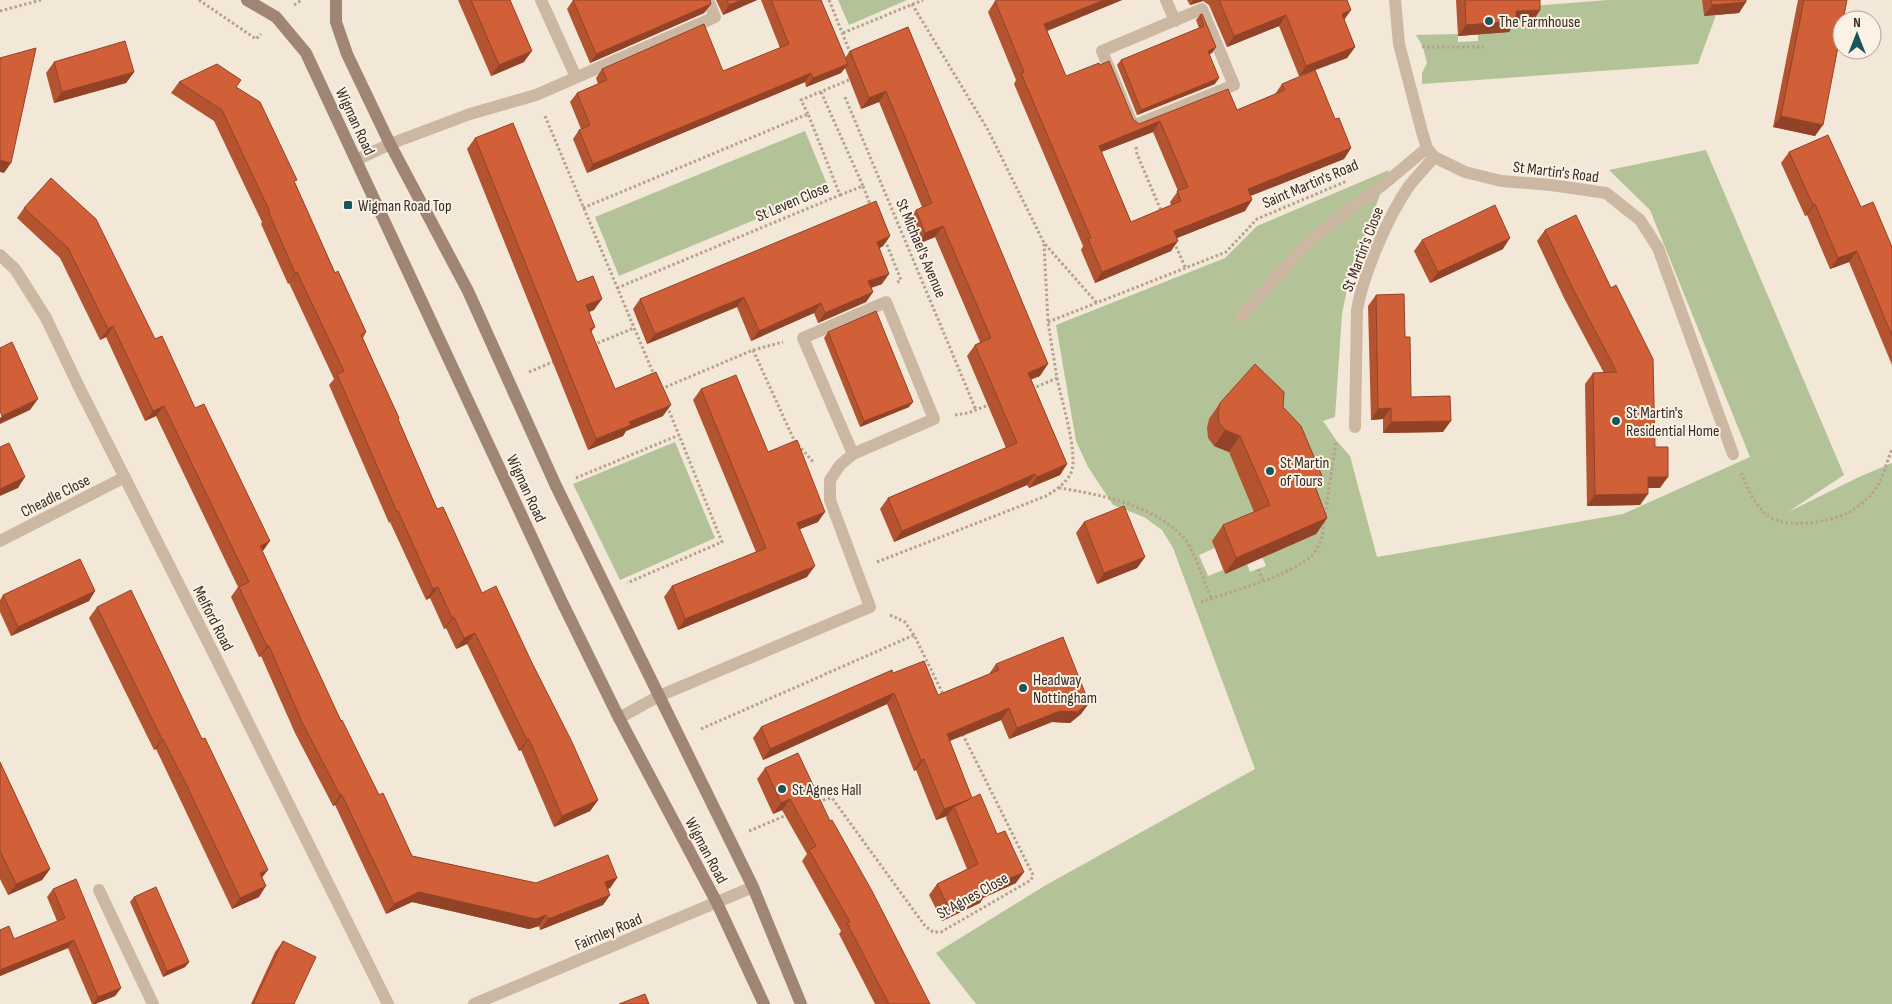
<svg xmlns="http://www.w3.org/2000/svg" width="1892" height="1004" font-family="'Sofia Sans Condensed',sans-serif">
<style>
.green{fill:#b4c397;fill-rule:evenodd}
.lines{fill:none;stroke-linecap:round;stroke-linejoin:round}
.path{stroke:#b8a08d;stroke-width:3;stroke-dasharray:2.5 2.5;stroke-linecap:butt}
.lane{stroke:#ccb7a3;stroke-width:12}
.street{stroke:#ccb7a3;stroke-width:12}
.secondary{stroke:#a08574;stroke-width:12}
.wall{fill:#b45330;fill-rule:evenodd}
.shaded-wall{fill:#924327}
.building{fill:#d16038;stroke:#924327;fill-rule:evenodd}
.poi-dot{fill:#18565c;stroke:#fbf1e4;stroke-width:2}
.labels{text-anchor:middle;stroke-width:4;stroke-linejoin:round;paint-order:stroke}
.poi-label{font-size:16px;fill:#372b26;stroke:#fbf1e4;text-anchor:start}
.street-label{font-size:16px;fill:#372b26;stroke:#fbf1e4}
</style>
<rect width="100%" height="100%" fill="#f3e7d8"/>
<path class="green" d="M 838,0 L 907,0 L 849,25 Z
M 1608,0 L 1702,0 L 1704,16 L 1716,15 L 1698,64 L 1422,84 L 1422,73 L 1427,63 L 1423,47 L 1416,35 L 1458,34 L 1458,42 L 1478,41 L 1478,24 L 1508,22 L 1532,6 Z
M 805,131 L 829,189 L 619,276 L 595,217 Z
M 1706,150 L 1844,475 L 1788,512 L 1859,477 L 1892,463 L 1892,1004 L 976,1004 L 936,953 L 1046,885 L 1255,769 L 1173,548 L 1162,530 L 1144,517 L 1113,505 L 1088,467 L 1076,441 L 1056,325 L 1225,258 L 1257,226 L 1389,170 L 1349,279 L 1342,314 L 1335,417 L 1323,421 L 1336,440 L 1350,456 L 1377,557 L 1623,514 L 1750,457 L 1650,210 L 1609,170 ZM 1229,450 L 1316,534 L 1262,557 L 1266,566 L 1250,572 L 1247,564 L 1225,574 L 1223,570 L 1208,576 L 1199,555 L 1215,548 L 1256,516 Z
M 675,442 L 715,538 L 620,580 L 573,484 Z"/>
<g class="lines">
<path class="path" d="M 199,0 L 256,39 L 261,34
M 829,0 L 851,55
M 912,4 L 988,130 L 1044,243 L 1097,303
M 294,5 L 302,0
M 0,11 L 41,0
M 843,33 L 923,0
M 1422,47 L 1484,47
M 821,92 L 863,186
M 845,97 L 976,410
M 808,114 L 801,100 L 851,79
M 545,116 L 654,375
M 1136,147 L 1137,154 L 1162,213
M 840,195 L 863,186 L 871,207
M 583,208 L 808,114 L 840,195 L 617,288
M 885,240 L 901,280 L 896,283
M 1174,242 L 1186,269
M 1048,322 L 1226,252 L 1257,219 L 1347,181
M 593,345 L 634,328
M 753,350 L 794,440 L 814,463
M 529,372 L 555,361
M 661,389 L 753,350 L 783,342
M 1032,389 L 1057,378 L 1048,322 L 1044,244
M 667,406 L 679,435
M 955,415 L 968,413 L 991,404
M 1741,473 C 1748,488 1755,507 1770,517 C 1788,529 1829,522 1848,513 C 1854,510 1863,502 1869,497 C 1882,484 1885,466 1892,449
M 576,478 L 679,435 L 722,542 L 627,583
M 1059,488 C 1100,494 1161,507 1187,542 C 1195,554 1205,584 1211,598
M 877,562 L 1046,496 C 1056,490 1066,483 1071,473 C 1079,455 1061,399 1057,378
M 1258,569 L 1263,580
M 1201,602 C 1235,590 1278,580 1308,559 C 1315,554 1319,545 1322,537 L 1336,441
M 890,615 L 905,622 L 914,635
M 701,729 L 914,635 L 944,696
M 818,801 L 832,798 L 925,926 L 933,932 L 941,932 L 1031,880 L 1033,875 L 962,733
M 749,831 L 787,815"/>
<path class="lane" d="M 541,0 L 576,77
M 1166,0 L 1175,21
M 1202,9 L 1234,85 L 1133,126 L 1102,51 Z
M 356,160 L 390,144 L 470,114 L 536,95 L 715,17 L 708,0
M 1241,316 L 1309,242 L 1343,214 L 1384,184 L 1427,148
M 830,500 L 830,480 L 840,465 L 853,454 L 934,419 L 886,302 L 803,338 L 853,454
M 99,890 L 153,1004"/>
<path class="street" d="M 1395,0 L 1399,44 L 1422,132 L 1427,148 L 1434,157 L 1465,172 L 1501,181 L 1551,185 L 1606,193 L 1640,220 L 1658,248 L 1733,454
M 0,255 L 15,269 L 46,318 L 79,387 L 217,660 L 388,1004
M 1355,427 L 1357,310 C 1363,275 1388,216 1409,186 C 1417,176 1426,167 1434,157
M 0,541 L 125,477
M 619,718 L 659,696 L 870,607 L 830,500
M 474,1004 L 753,887"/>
<path class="secondary" d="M 247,0 L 276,17 L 306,53 L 561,600 L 619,718 L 717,903 L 764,1004
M 336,0 L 336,22 L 347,54 L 390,144 L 468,291 L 556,486 L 753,887 L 801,1004"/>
</g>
<path class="wall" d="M 458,0 L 510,0 L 524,62 L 491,76 Z
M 573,0 L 711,4 L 704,13 L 590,63 L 567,9 Z
M 716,0 L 757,0 L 723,15 Z
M 761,0 L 821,0 L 845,58 L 850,51 L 908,27 L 1040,376 L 1031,379 L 1067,464 L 1060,475 L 1029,488 L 1027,485 L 894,542 L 880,509 L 888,498 L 1006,448 L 967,356 L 975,345 L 980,342 L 935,237 L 918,244 L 908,221 L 916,210 L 922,207 L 879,102 L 861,109 L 845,68 L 841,73 L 806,87 L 805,82 L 587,173 L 573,139 L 579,130 L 581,129 L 570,102 L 577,93 L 598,84 L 596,78 L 602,69 L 723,71 L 780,48 Z
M 1122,0 L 1047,31 L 1066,76 L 1133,119 L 1139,124 L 1237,110 L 1275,94 L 1282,84 L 1335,119 L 1351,148 L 1344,159 L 1250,196 L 1245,211 L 1177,238 L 1171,251 L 1095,283 L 1081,250 L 1083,246 L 1014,84 L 1016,80 L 988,12 L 995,1 ZM 1153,132 L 1178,191 L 1170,202 L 1171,205 L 1131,222 L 1101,152 Z
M 1187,0 L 1347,0 L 1351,10 L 1344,20 L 1355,47 L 1347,58 L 1299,76 L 1279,26 L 1227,47 L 1209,5 L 1203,1 L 1190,5 Z
M 1456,0 L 1540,0 L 1540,10 L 1533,21 L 1515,22 L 1509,32 L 1458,36 Z
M 1702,0 L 1746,0 L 1746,2 L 1739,13 L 1704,16 Z
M 1798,0 L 1847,0 L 1815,136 L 1773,127 Z
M 1200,15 L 1216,47 L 1212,53 L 1209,54 L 1215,84 L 1137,115 L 1117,65 L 1121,60 L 1199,28 L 1196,20 Z
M 54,62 L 134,72 L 126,83 L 54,103 L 46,73 Z
M 179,82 L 236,87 L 295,183 L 335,273 L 366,332 L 363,338 L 437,509 L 482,593 L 532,663 L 598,800 L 590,811 L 554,827 L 521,750 L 519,751 L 467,644 L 456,649 L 446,628 L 444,629 L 430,598 L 426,600 L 390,522 L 389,523 L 329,385 L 334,379 L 289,283 L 288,284 L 261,224 L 262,222 L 214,121 L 171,93 Z
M 475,138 L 577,282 L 594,310 L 589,312 L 595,327 L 591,332 L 615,389 L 663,416 L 626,431 L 623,436 L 588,450 L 467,149 Z
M 1789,152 L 1861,207 L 1892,247 L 1892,365 L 1849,262 L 1830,269 L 1807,215 L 1805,216 L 1781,163 Z
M 51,178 L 155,339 L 262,552 L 341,721 L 379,795 L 412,856 L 536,883 L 617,878 L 610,888 L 608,889 L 610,895 L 603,905 L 540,930 L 539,926 L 529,929 L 412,902 L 386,914 L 335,805 L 333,806 L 295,733 L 261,656 L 259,657 L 231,597 L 238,587 L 156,416 L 145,421 L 106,337 L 100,340 L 60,258 L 17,218 L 24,208 Z
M 1545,230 L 1655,447 L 1660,488 L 1648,488 L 1640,505 L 1587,506 L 1585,384 L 1593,373 L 1604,373 L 1565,300 L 1537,241 Z
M 890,236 L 883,246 L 880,248 L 882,284 L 871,288 L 873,292 L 866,302 L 818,323 L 814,313 L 751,341 L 737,307 L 647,344 L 633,309 L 640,299 Z
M 1422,240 L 1503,249 L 1430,283 L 1414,251 Z
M 1376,295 L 1405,337 L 1411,397 L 1443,432 L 1383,433 L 1383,419 L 1371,420 L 1368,306 Z
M 828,332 L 909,407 L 860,427 L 824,338 Z
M 701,389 L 768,452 L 818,522 L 800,529 L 807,577 L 678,630 L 664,597 L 672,586 L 756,552 L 693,400 Z
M 1220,403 L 1283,407 L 1322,476 L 1315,486 L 1327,518 L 1316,534 L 1225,574 L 1212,541 L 1223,525 L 1254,512 L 1229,452 L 1214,446 L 1208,438 L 1207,428 L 1209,419 Z
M 1084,522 L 1145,557 L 1137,568 L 1097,584 L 1076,533 Z
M 95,591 L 89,601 L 11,636 L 0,612 L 0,600 L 3,595 Z
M 97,607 L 262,878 L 259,897 L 232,909 L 178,795 L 156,749 L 154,750 L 89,618 Z
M 996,664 L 1089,703 L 1081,714 L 1070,723 L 1052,722 L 1009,739 L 1001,720 L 950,741 L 972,798 L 1016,883 L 983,898 L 980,903 L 942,921 L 929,895 L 937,884 L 967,869 L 946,818 L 947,816 L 936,820 L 916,770 L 914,771 L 887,704 L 763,760 L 753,738 L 761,727 L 893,673 L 938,695 L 989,674 Z
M 0,762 L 50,869 L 42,880 L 8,895 L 0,879 Z
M 765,768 L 830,821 L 930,1004 L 875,1004 L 839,934 L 841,931 L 802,861 L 807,854 L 782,810 L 773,814 L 757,779 Z
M 53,889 L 121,988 L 115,996 L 95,1004 L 92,1004 L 68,948 L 0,976 L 0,930 L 14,939 L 57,921 L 47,897 Z
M 134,897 L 189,962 L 185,967 L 163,977 L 130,902 Z
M 283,941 L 294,1004 L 251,1004 L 275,952 Z"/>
<path class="shaded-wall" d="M 742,0 L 757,0 L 723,15 L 729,5 Z
M 1104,0 L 1122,0 L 1037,35 L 1044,24 Z
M 1193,0 L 1203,0 L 1203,1 L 1190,5 Z
M 1746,2 L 1739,13 L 1704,16 L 1712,5 Z
M 711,4 L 704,13 L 590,63 L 596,54 Z
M 1351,10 L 1343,21 L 1342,14 Z
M 1540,10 L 1533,21 L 1515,22 L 1509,32 L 1458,36 L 1466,25 L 1516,11 Z
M 1286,15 L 1279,26 L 1227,47 L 1234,36 Z
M 1216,47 L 1212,53 L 1204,57 L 1208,51 Z
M 1355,47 L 1347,58 L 1299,76 L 1306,66 Z
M 532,51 L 524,62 L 491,76 L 499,65 Z
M 848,64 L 841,73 L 806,87 L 813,78 Z
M 134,72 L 126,83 L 54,103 L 62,92 Z
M 811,73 L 805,82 L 587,173 L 593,164 Z
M 1219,78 L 1215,84 L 1137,115 L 1141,110 Z
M 886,91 L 879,102 L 861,109 L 869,98 Z
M 1781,116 L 1823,125 L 1815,136 L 1773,127 Z
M 1160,121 L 1153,132 L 1091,156 L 1099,146 Z
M 1351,148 L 1344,159 L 1240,200 L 1248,189 Z
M 0,160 L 11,163 L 4,173 L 0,172 Z
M 1252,200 L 1245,211 L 1167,242 L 1174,231 Z
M 1815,204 L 1807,215 L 1805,216 L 1813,205 Z
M 943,226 L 935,237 L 918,244 L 925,233 Z
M 890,236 L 883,246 L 870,252 L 877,242 Z
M 1510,238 L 1503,249 L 1430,283 L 1438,272 Z
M 1178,241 L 1171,251 L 1095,283 L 1102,272 Z
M 1857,251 L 1849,262 L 1830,269 L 1838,258 Z
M 297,272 L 289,283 L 288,284 L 295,273 Z
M 889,274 L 882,284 L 861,291 L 868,281 Z
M 873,292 L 866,302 L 818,323 L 825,313 Z
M 744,297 L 737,307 L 647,344 L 655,334 Z
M 602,299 L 594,310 L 578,316 L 586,305 Z
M 821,303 L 814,313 L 751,341 L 759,331 Z
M 113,326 L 106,337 L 100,340 L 108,329 Z
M 1048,364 L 1040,376 L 1020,384 L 1028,373 Z
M 38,399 L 30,410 L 0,424 L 0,418 L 2,416 Z
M 913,402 L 909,407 L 860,427 L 864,421 Z
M 671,405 L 663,416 L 626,431 L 623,436 L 588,450 L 596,439 L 629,422 Z
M 164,406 L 156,416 L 145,421 L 153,411 Z
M 1391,408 L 1383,419 L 1371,420 L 1378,409 Z
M 1451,421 L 1443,432 L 1383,433 L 1391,422 Z
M 1225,430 L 1240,436 L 1229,452 L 1214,446 Z
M 1067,464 L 1060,475 L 1029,488 L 1037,477 Z
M 1035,474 L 1027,485 L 894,542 L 902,531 Z
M 1322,476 L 1311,492 L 1313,481 Z
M 25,477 L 18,488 L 0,496 L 0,489 Z
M 1648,477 L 1668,477 L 1660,488 L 1640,488 Z
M 1648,494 L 1640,505 L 1587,506 L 1595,495 Z
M 825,512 L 818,522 L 790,533 L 797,523 Z
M 1327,518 L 1316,534 L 1225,574 L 1236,558 Z
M 270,541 L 263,551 L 260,546 Z
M 1145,557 L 1137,568 L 1097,584 L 1104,573 Z
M 815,566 L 807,577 L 678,630 L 685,619 Z
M 438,587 L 430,598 L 426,600 L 433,589 Z
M 95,591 L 89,601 L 11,636 L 18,627 Z
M 454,617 L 446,628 L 444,629 L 452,618 Z
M 475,633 L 467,644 L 456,649 L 464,638 Z
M 267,646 L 269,646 L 261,656 L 259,657 Z
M 894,693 L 887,704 L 763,760 L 770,749 Z
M 1089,703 L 1081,714 L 1070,723 L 1052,722 L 1009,739 L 1017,728 L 1060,711 Z
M 1009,708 L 1001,720 L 939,745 L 947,734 Z
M 162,739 L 163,739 L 156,749 L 154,750 Z
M 529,739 L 521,750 L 519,751 L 527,740 Z
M 924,759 L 916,770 L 914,771 L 921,760 Z
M 340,795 L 342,795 L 335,805 L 333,806 Z
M 790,799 L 782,810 L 773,814 L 781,803 Z
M 970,799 L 954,807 L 947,816 L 936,820 L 944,809 Z
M 598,800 L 590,811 L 554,827 L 562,816 Z
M 50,869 L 42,880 L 8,895 L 16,884 Z
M 268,870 L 260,880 L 260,873 Z
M 1024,872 L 1016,883 L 983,898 L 980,903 L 942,921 L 950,910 L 986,889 Z
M 617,878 L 610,888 L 598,893 L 605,882 Z
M 266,886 L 259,897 L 232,909 L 240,898 Z
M 419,892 L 546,915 L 539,926 L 529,929 L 412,902 L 386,914 L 394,904 Z
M 610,895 L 603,905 L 540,930 L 548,919 Z
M 74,940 L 68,948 L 0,976 L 0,970 Z
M 189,962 L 185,967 L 163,977 L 167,971 Z
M 121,988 L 115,996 L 95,1004 L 93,1004 L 98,997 Z"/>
<path class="building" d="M 471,0 L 510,0 L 532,51 L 499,65 Z
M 573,0 L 710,0 L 711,4 L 596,54 Z
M 727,0 L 742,0 L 729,5 Z
M 771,0 L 821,0 L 848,64 L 813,78 L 811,73 L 593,164 L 579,130 L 590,125 L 577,93 L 607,80 L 602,69 L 704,24 L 723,71 L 789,44 Z
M 999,0 L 1104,0 L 1044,24 L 1066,76 L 1099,63 L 1100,65 L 1109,61 L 1133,119 L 1139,124 L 1228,89 L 1237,110 L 1285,90 L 1282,84 L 1315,70 L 1335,119 L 1339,118 L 1351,148 L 1248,189 L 1252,200 L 1174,231 L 1178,241 L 1102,272 L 1088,239 L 1091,238 L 1021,73 L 1024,72 L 995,1 ZM 1160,121 L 1188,187 L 1177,191 L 1181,201 L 1131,222 L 1099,146 Z
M 1219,0 L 1347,0 L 1351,10 L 1342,14 L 1355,47 L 1306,66 L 1286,15 L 1234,36 Z
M 1465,0 L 1540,0 L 1540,10 L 1516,11 L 1516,21 L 1466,25 Z
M 1711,0 L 1746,0 L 1746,2 L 1712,5 Z
M 1804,0 L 1847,0 L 1843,20 L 1842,20 L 1842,26 L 1823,125 L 1781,116 Z
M 1202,14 L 1216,47 L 1208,51 L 1219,78 L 1141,110 L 1121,60 L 1204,26 L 1200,15 Z
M 908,27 L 1048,364 L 1028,373 L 1067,464 L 1037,477 L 1035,474 L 902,531 L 888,498 L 1017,443 L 975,345 L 991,338 L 943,226 L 925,233 L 916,210 L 932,203 L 886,91 L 869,98 L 850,51 Z
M 125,41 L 134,72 L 62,92 L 54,62 Z
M 36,48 L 11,163 L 0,160 L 0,58 Z
M 217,64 L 241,80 L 236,87 L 260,102 L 297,180 L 294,181 L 335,273 L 338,271 L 366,332 L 361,335 L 399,418 L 398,419 L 437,509 L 443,507 L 482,593 L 496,586 L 532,663 L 571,740 L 598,800 L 562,816 L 529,739 L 527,740 L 475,633 L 464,638 L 454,617 L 452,618 L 438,587 L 433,589 L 398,511 L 397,512 L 337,374 L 344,371 L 297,272 L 295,273 L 269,213 L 270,212 L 222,110 L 179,82 Z
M 513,123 L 577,282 L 593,276 L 602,299 L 586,305 L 595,327 L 590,329 L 615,389 L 656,372 L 671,405 L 629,422 L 631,425 L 596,439 L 475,138 Z
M 1828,135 L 1861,207 L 1873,202 L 1892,247 L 1892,336 L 1857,251 L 1838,258 L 1815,204 L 1813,205 L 1789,152 Z
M 51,178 L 96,219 L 155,339 L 162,336 L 195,408 L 204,404 L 270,541 L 260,546 L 341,721 L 342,720 L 379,795 L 383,793 L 412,856 L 536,883 L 608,855 L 617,878 L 605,882 L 610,895 L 548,919 L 546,915 L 536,919 L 419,892 L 394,904 L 342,795 L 340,795 L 302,722 L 269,646 L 267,646 L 239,587 L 249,582 L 164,406 L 153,411 L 113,326 L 108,329 L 68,248 L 24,208 Z
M 876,201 L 890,236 L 877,242 L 889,274 L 868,281 L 873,292 L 825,313 L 821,303 L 759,331 L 744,297 L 655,334 L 640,299 Z
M 1495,205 L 1510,238 L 1438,272 L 1422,240 Z
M 1576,215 L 1611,288 L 1616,285 L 1653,359 L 1655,447 L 1668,447 L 1668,477 L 1648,477 L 1648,494 L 1595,495 L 1593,373 L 1617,372 L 1573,289 L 1545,230 Z
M 1404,294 L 1405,337 L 1410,337 L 1411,397 L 1450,396 L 1451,421 L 1391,422 L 1391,408 L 1378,409 L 1376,295 Z
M 876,311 L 913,402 L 864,421 L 828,332 Z
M 12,342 L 38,399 L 2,416 L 0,411 L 0,348 Z
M 1255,364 L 1284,392 L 1283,407 L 1301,426 L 1322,476 L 1313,481 L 1327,518 L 1236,558 L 1223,525 L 1270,505 L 1240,436 L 1225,430 L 1219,423 L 1218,412 L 1220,403 Z
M 736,375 L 768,452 L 797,440 L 825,512 L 797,523 L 815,566 L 685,619 L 672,586 L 766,548 L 701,389 Z
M 9,443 L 25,477 L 0,489 L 0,447 Z
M 1124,506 L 1145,557 L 1104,573 L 1084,522 Z
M 80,559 L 95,591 L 18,627 L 3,595 Z
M 131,590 L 202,739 L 205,738 L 268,870 L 260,873 L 266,886 L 240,898 L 186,784 L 163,739 L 162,739 L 97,607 Z
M 1063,637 L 1089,703 L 1077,712 L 1060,711 L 1017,728 L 1009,708 L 947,734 L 972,798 L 980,794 L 997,834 L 1005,831 L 1024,872 L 986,889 L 987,892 L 950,910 L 937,884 L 978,864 L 954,807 L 970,799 L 944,809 L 924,759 L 921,760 L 894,693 L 770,749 L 761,727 L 892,670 L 893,673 L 924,661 L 938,695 L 999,670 L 996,664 Z
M 798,753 L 830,821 L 832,820 L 872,891 L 930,1004 L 889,1004 L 847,923 L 850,922 L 809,850 L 816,846 L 790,799 L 781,803 L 765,768 Z
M 0,762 L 50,869 L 16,884 L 0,851 Z
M 76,879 L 121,988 L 98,997 L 74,940 L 0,970 L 0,930 L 9,926 L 14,939 L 65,918 L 53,889 Z
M 156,887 L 189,962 L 167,971 L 134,897 Z
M 283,941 L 316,957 L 294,1004 L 253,1004 Z
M 645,994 L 649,1004 L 619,1004 Z"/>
<g class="poi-dot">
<circle cx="1489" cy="21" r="5"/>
<rect x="343" y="200" width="10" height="10" rx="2.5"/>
<circle cx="1616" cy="421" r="5"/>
<circle cx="1270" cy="471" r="5"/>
<circle cx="1023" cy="688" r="5"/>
<circle cx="782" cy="789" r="5"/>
</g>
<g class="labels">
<g class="poi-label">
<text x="1499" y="27">The Farmhouse</text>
<text x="358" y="211">Wigman Road Top</text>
<text x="1626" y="418">St Martin's<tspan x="1626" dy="18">Residential Home</tspan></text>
<text x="1280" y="468">St Martin<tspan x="1280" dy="18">of Tours</tspan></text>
<text x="1033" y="685">Headway<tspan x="1033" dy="18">Nottingham</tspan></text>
<text x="792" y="795">St Agnes Hall</text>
</g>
<g class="street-label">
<text transform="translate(356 121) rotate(65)" y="6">Wigman Road</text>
<text transform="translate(1556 171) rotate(7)" y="6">St Martin's Road</text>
<text transform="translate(1310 183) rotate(-23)" y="6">Saint Martin's Road</text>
<text transform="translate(792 201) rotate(-23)" y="6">St Leven Close</text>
<text transform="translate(922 248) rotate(67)" y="6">St Michael's Avenue</text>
<text transform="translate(1362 249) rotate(-69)" y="6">St Martin's Close</text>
<text transform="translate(527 488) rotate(65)" y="6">Wigman Road</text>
<text transform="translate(55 495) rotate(-27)" y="6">Cheadle Close</text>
<text transform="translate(214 618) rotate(63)" y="6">Melford Road</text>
<text transform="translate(707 850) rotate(62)" y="6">Wigman Road</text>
<text transform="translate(972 895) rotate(-29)" y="6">St Agnes Close</text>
<text transform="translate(608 931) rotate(-23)" y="6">Fairnley Road</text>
</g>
</g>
<g transform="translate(1857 35)"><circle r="24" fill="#fbf1e4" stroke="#ada298"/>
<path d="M0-4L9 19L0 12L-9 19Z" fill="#18565c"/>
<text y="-8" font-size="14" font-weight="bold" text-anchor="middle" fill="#372b26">N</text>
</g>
</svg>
